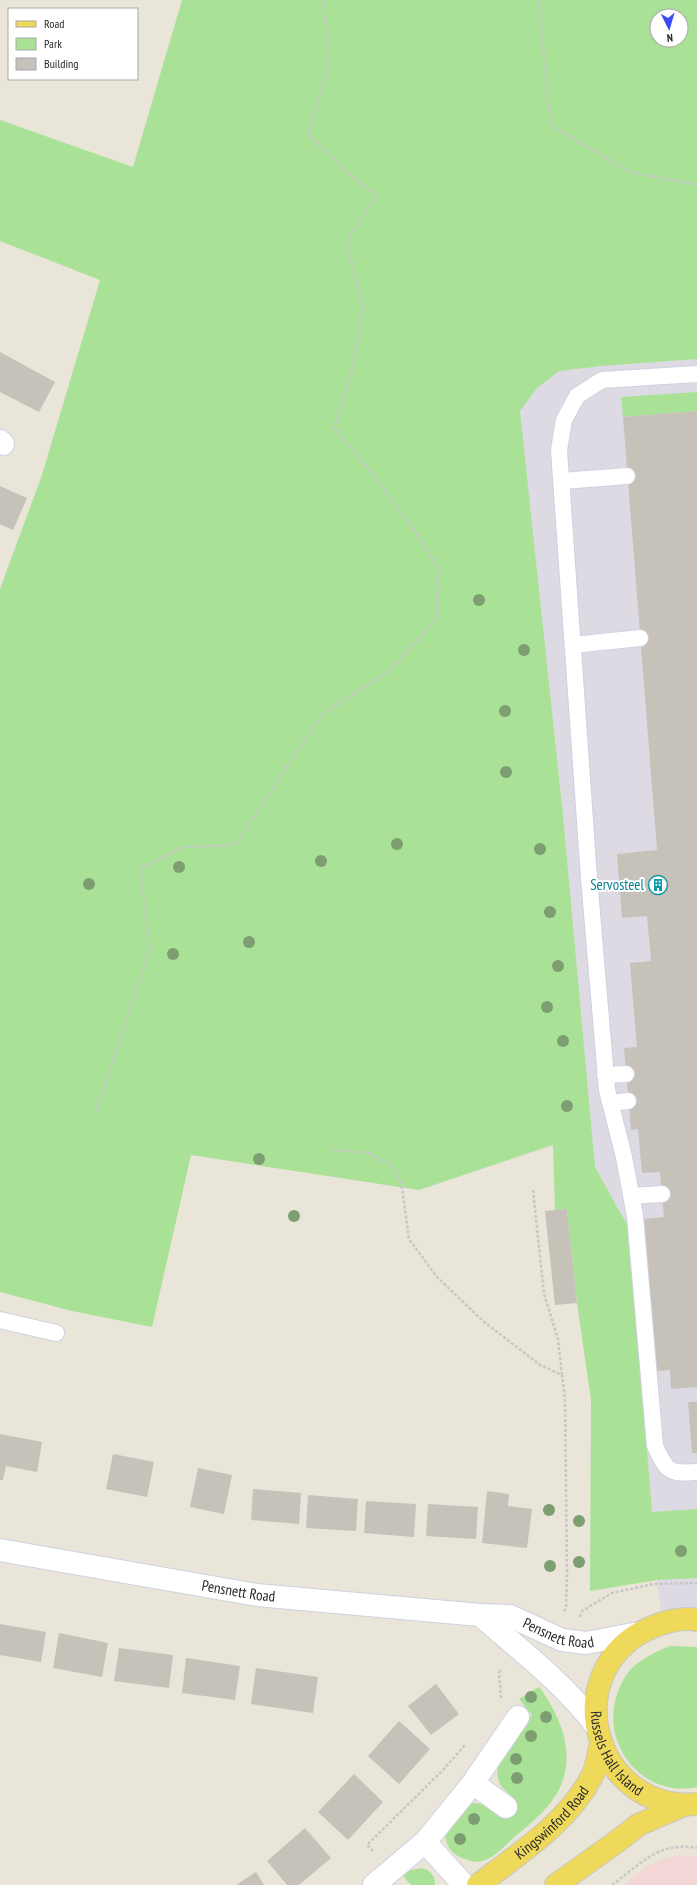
<svg xmlns="http://www.w3.org/2000/svg" width="697" height="1885" font-family="'PT Sans Narrow',sans-serif">
<style>
.industrial{fill:#dddae3}
.medical{fill:#f2d7d6}
.green{fill:#a9e196;fill-rule:evenodd}
.building{fill:#c6c1b9}
.lines{fill:none;stroke-linecap:round;stroke-linejoin:round}
.lane-casing{stroke:#cfd1e1;stroke-width:18}
.street-casing{stroke:#cfd1e1;stroke-width:24}
.secondary-casing{stroke:#cfd1e1;stroke-width:24}
.primary-casing{stroke:#c7c7c7;stroke-width:24}
.path{stroke:#c7c7c7;stroke-width:2.5;stroke-dasharray:3 2;stroke-linecap:butt}
.lane{stroke:#fff;stroke-width:16}
.street{stroke:#fff;stroke-width:22}
.secondary{stroke:#fff;stroke-width:22}
.primary{stroke:#eed95b;stroke-width:22}
.tree{fill:#7d9e70}
.labels{text-anchor:middle;stroke-width:4;stroke-linejoin:round;paint-order:stroke}
.culture-label{font-size:15px;fill:#0d838f;stroke:#fff;text-anchor:end}
.street-label{font-size:15px;fill:#282828;stroke:#fff}
</style>
<rect width="100%" height="100%" fill="#eae5d9"/>
<path class="industrial" d="M 697,334 L 697,1620 L 663,1623 L 657,1580 L 629,1228 L 595,1167 L 563,815 L 513,350 Z"/>
<path class="medical" d="M 682,1855 L 697,1857 L 697,1885 L 623,1885 L 649,1865 L 666,1858 Z"/>
<path class="green" d="M 182,0 L 697,0 L 697,359 L 601,366 L 559,371 L 537,388 L 520,411 L 563,815 L 595,1167 L 629,1228 L 652,1512 L 697,1509 L 697,1578 L 657,1580 L 590,1591 L 591,1400 L 577,1303 L 567,1209 L 555,1210 L 553,1145 L 419,1190 L 191,1155 L 152,1327 L 72,1311 L 0,1292 L 0,589 L 42,475 L 100,280 L 0,241 L 0,120 L 133,167 ZM 657,16 L 681,16 L 681,40 L 657,40 Z
M 697,392 L 697,411 L 623,417 L 621,397 Z
M 670,1646 L 697,1647 L 697,1787 C 647,1798 604,1751 615,1702 C 617,1691 623,1678 631,1669 C 643,1658 655,1652 670,1646 Z
M 539,1687 C 564,1720 580,1765 551,1802 C 542,1814 530,1824 518,1834 C 508,1842 495,1858 482,1861 C 476,1863 470,1861 465,1859 C 451,1854 446,1847 445,1832 L 468,1803 C 484,1802 491,1808 503,1818 L 516,1801 C 501,1785 494,1785 499,1759 L 532,1715 L 519,1699 Z
M 421,1868 C 430,1870 435,1875 435,1885 L 411,1885 L 402,1875 L 407,1871 Z"/>
<path class="building" d="M 0,352 L 55,382 L 39,412 L 0,392 Z
M 697,411 L 697,1387 L 671,1389 L 670,1370 L 657,1371 L 644,1219 L 664,1217 L 660,1172 L 642,1173 L 638,1129 L 631,1130 L 624,1048 L 637,1047 L 630,963 L 651,961 L 647,916 L 622,918 L 617,854 L 657,850 L 623,417 Z
M 0,486 L 27,498 L 13,530 L 0,524 Z
M 567,1209 L 577,1303 L 555,1305 L 545,1211 Z
M 688,1402 L 697,1402 L 697,1453 L 692,1453 Z
M 0,1434 L 42,1442 L 37,1472 L 6,1466 L 3,1480 L 0,1480 Z
M 113,1454 L 154,1462 L 147,1497 L 106,1489 Z
M 198,1468 L 232,1475 L 224,1514 L 190,1507 Z
M 253,1489 L 301,1493 L 299,1524 L 251,1520 Z
M 487,1491 L 509,1494 L 508,1506 L 532,1509 L 527,1548 L 482,1543 Z
M 308,1495 L 358,1499 L 356,1531 L 306,1528 Z
M 366,1501 L 416,1504 L 414,1537 L 364,1533 Z
M 428,1504 L 478,1507 L 476,1539 L 426,1536 Z
M 0,1624 L 46,1632 L 41,1662 L 0,1655 Z
M 59,1633 L 108,1643 L 102,1677 L 53,1668 Z
M 119,1648 L 173,1655 L 169,1688 L 114,1681 Z
M 186,1658 L 240,1666 L 235,1700 L 182,1693 Z
M 256,1668 L 318,1677 L 313,1713 L 251,1704 Z
M 436,1684 L 459,1714 L 431,1735 L 408,1706 Z
M 399,1721 L 430,1749 L 399,1784 L 368,1756 Z
M 354,1774 L 383,1802 L 348,1840 L 318,1812 Z
M 305,1828 L 331,1858 L 299,1885 L 287,1885 L 267,1861 Z
M 256,1872 L 264,1885 L 236,1885 Z"/>
<g class="lines">
<g class="lane-casing">
<path id="lane" d="M 697,374 L 602,380 L 577,396 L 564,420 L 559,450 L 589,878 L 607,1090 L 624,1157 L 635,1216 L 655,1446 C 667,1472 669,1474 697,1472
M 562,481 L 627,476
M 573,645 L 640,638
M 605,1075 L 626,1074
M 610,1103 L 628,1101
M 631,1196 L 662,1194
M 0,1320 L 56,1333"/>
</g>
<g class="street-casing">
<path id="street" d="M 0,441 L 3,444
M 473,1783 L 506,1807
M 425,1842 L 464,1885
M 374,1885 L 425,1842 L 473,1783 L 518,1717"/>
</g>
<g class="secondary-casing">
<g id="secondary">
<path id="s1" d="M 0,1550 L 257,1595 L 480,1615 L 510,1616 L 562,1640 L 586,1643 L 639,1633"/>
<path d="M 480,1615 C 520,1650 564,1683 596,1726"/>
</g>
</g>
<g class="primary-casing">
<g id="primary">
<path id="s2" d="M 697,1620 C 682,1617 663,1622 650,1628 C 555,1671 594,1813 697,1804"/>
<path id="s3" d="M 478,1885 C 518,1854 568,1823 592,1776 C 597,1767 598,1754 601,1744"/>
<path d="M 556,1885 L 619,1840 L 638,1825 L 684,1805"/>
</g>
</g>
<path class="path" d="M 538,0 L 551,125 L 630,172 L 697,185
M 96,1112 L 150,950 L 140,869 L 182,847 L 235,845 L 322,714 L 388,672 L 437,619 L 438,568 L 411,525 L 371,472 L 334,428 L 354,363 L 363,307 L 346,242 L 377,196 L 348,173 L 308,134 L 329,64 L 324,0
M 333,1150 L 369,1153 L 394,1167 L 402,1188 L 409,1239 L 437,1277 L 483,1321 L 540,1365 L 562,1375 L 565,1399 L 567,1574 L 566,1608 L 564,1612
M 533,1190 L 544,1294 L 558,1339 L 562,1375
M 580,1617 L 582,1611 L 612,1593 L 653,1584 L 697,1583
M 501,1698 L 499,1673 L 501,1668
M 373,1851 L 367,1845 L 443,1770 L 466,1744
M 612,1885 C 641,1864 658,1841 697,1848"/>
<use href="#lane" class="lane"/>
<use href="#street" class="street"/>
<use href="#secondary" class="secondary"/>
<use href="#primary" class="primary"/>
</g>
<g class="tree">
<circle cx="479" cy="600" r="6"/>
<circle cx="524" cy="650" r="6"/>
<circle cx="505" cy="711" r="6"/>
<circle cx="506" cy="772" r="6"/>
<circle cx="397" cy="844" r="6"/>
<circle cx="540" cy="849" r="6"/>
<circle cx="321" cy="861" r="6"/>
<circle cx="179" cy="867" r="6"/>
<circle cx="89" cy="884" r="6"/>
<circle cx="550" cy="912" r="6"/>
<circle cx="249" cy="942" r="6"/>
<circle cx="173" cy="954" r="6"/>
<circle cx="558" cy="966" r="6"/>
<circle cx="547" cy="1007" r="6"/>
<circle cx="563" cy="1041" r="6"/>
<circle cx="567" cy="1106" r="6"/>
<circle cx="259" cy="1159" r="6"/>
<circle cx="294" cy="1216" r="6"/>
<circle cx="549" cy="1510" r="6"/>
<circle cx="579" cy="1521" r="6"/>
<circle cx="681" cy="1551" r="6"/>
<circle cx="579" cy="1562" r="6"/>
<circle cx="550" cy="1566" r="6"/>
<circle cx="531" cy="1697" r="6"/>
<circle cx="546" cy="1717" r="6"/>
<circle cx="531" cy="1736" r="6"/>
<circle cx="516" cy="1759" r="6"/>
<circle cx="517" cy="1778" r="6"/>
<circle cx="474" cy="1819" r="6"/>
<circle cx="460" cy="1839" r="6"/>
</g>
<defs>
<g id="building-ring" transform="scale(1)"><circle r="9.5" fill="#fff" stroke="#0f9aa8" stroke-width="1.5"/><path d="M-4-6H4V6H1V3H-1V6H-4ZM-2.5-4.3h1.7v1.8h-1.7ZM.8-4.3h1.7v1.8H.8ZM-2.5-1h1.7V.8h-1.7ZM.8-1h1.7V.8H.8Z" fill="#0f9aa8"/></g>
</defs>
<g fill-rule="evenodd">
<use href="#building-ring" x="658" y="885"/>
</g>
<g class="labels">
<g class="culture-label">
<text x="644" y="890">Servosteel</text>
</g>
<g class="street-label">
<text dy="5" stroke="none"><textPath href="#s1" startOffset="242">Pensnett Road</textPath></text>
<text dy="5" stroke="none"><textPath href="#s1" startOffset="567">Pensnett Road</textPath></text>
<text dy="5" stroke="none"><textPath href="#s2" startOffset="202">Russels Hall Island</textPath></text>
<text dy="5" stroke="none"><textPath href="#s3" startOffset="97">Kingswinford Road</textPath></text>
</g>
</g>
<rect x="8" y="8" width="130" height="72" fill="#ffffff" stroke="#a9a9a9"/>
<rect x="16" y="21" width="20" height="6" fill="#eed95b" stroke="#a9a9a9"/>
<text x="44" y="28" font-size="12" fill="#282828">Road</text>
<rect x="16" y="38" width="20" height="12" fill="#a9e196" stroke="#a9a9a9"/>
<text x="44" y="48" font-size="12" fill="#282828">Park</text>
<rect x="16" y="58" width="20" height="12" fill="#c6c1b9" stroke="#a9a9a9"/>
<text x="44" y="68" font-size="12" fill="#282828">Building</text>
<g transform="translate(669 28) rotate(175)"><circle r="19" fill="#ffffff" stroke="#a9a9a9"/>
<path d="M0-3L7 15L0 10L-7 15Z" fill="#3a4cf7"/>
<text y="-6" font-size="11" font-weight="bold" text-anchor="middle" fill="#282828">N</text>
</g>
</svg>
